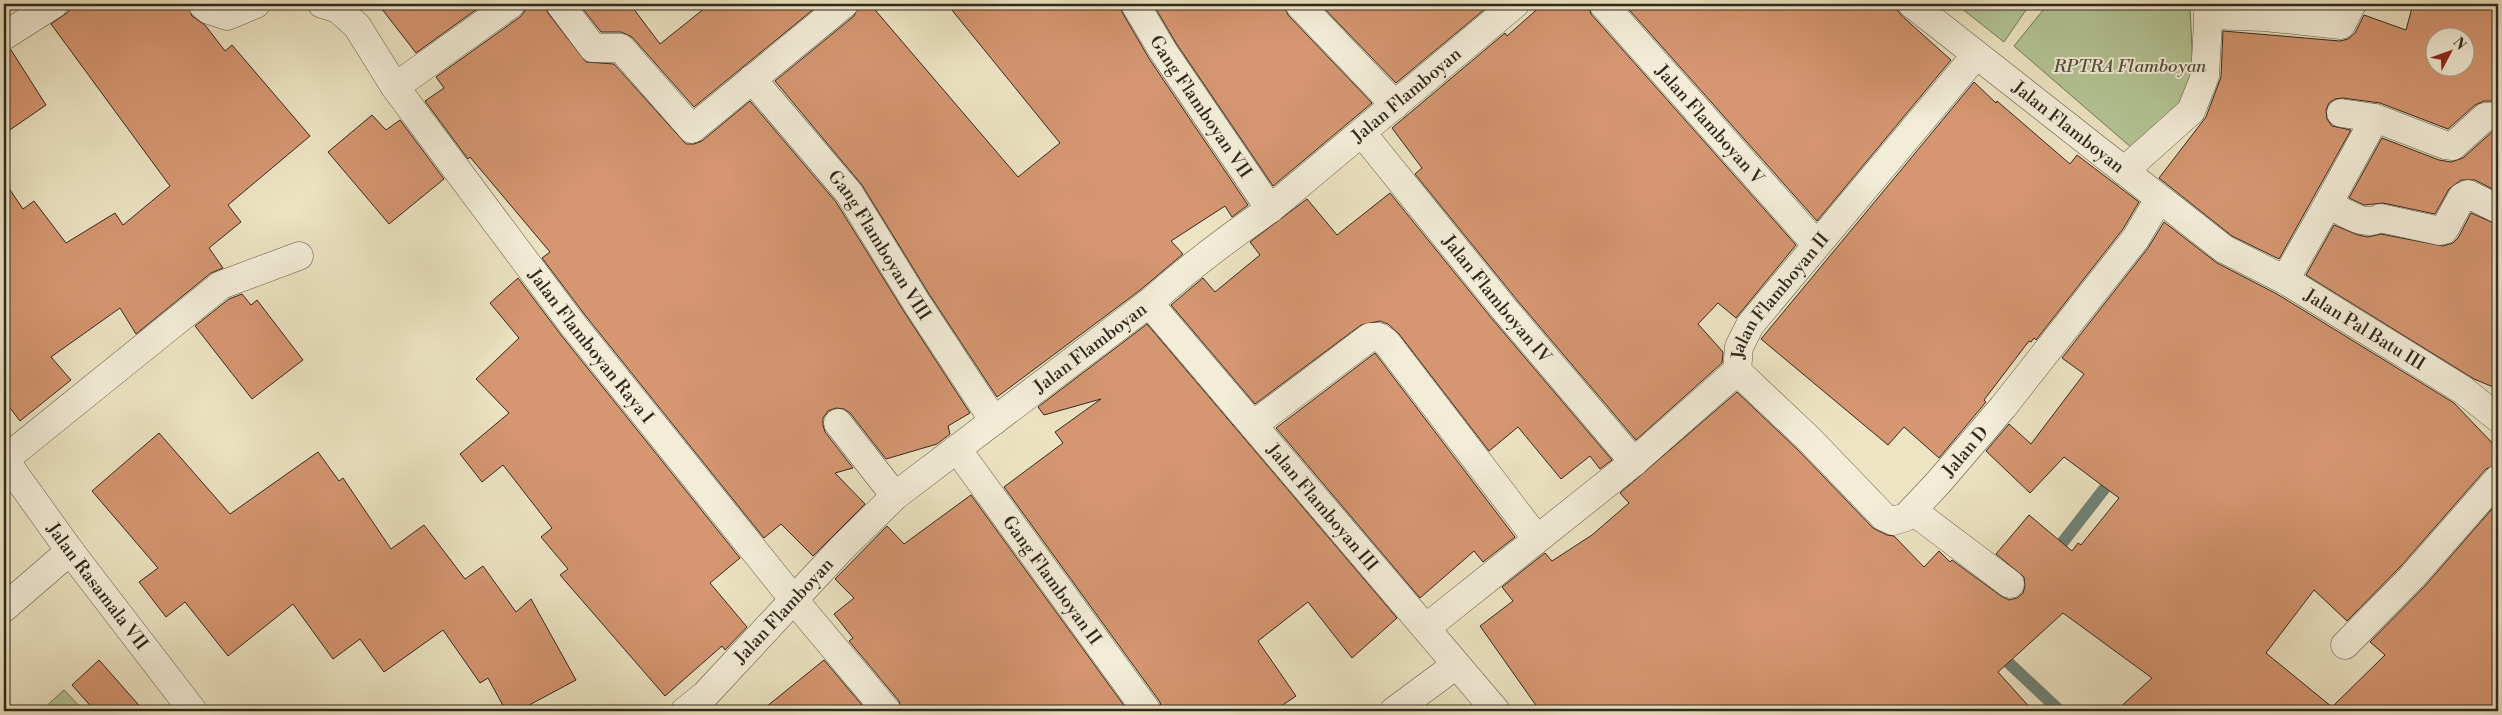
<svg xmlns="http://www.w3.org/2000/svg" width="2502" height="715" font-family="'Libre Bodoni',serif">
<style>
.green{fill:#b4c596;stroke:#72765a}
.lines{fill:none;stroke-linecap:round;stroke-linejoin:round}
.stream{stroke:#6f8377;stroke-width:12}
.building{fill:#d59671;stroke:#30281e;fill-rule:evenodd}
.minor-casing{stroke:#5f5747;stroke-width:29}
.minor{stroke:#f3edd8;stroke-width:28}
.labels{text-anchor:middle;stroke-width:4;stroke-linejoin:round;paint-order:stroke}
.park-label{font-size:18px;font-style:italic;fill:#514f3c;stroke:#f3edd8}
.street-label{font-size:18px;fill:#30281e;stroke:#f3edd8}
</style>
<rect width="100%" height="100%" fill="#ede4c3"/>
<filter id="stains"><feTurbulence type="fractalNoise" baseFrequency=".004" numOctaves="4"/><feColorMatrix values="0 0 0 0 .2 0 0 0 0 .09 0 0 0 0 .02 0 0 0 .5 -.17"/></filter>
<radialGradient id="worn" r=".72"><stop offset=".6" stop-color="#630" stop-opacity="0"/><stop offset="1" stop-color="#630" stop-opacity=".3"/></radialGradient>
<path class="green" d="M 1956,4 L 2030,4 L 2004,42 Z
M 2048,4 L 2183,4 L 2190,8 L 2194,88 L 2133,149 L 2014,46 Z
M 64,690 L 84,711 L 41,711 Z"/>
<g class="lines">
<path class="stream" d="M 2052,556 L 2115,475
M 1996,651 L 2060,711"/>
</g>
<path class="building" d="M 70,4 L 187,4 L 192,16 L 205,25 L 225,51 L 232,45 L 310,136 L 228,205 L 241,222 L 209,248 L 223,268 L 211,273 L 136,334 L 120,308 L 51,357 L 71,380 L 20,421 L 4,400 L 4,181 L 23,209 L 34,201 L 66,243 L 115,213 L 123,225 L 170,186 L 51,24 L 68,12 Z
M 378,4 L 484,4 L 416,53 Z
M 526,4 L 545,4 L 548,13 L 586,62 L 614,64 L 686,144 L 694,144 L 702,141 L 750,101 L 836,202 L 903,310 L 970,413 L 948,426 L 950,434 L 937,444 L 886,459 L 850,413 L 844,409 L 836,408 L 828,411 L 823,418 L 823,425 L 825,432 L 853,468 L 835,473 L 865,504 L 813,556 L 781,524 L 764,538 L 585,315 L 542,258 L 550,252 L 470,157 L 468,159 L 425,101 L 444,88 L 436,77 L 520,17 L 525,11 Z
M 579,4 L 630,4 L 660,44 L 710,4 L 820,4 L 694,107 L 632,37 L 621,32 L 601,32 Z
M 859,4 L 870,4 L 1018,177 L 1060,143 L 947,4 L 1119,4 L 1122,12 L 1150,60 L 1248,205 L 1232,217 L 1225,206 L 1171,241 L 1183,254 L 1139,291 L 997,397 L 929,294 L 862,185 L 775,81 L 854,16 Z
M 1153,4 L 1284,4 L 1288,15 L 1372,103 L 1273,186 L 1176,43 Z
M 1320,4 L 1480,4 L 1485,9 L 1396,83 Z
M 1543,4 L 1588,4 L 1591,14 L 1796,245 L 1736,318 L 1718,303 L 1698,324 L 1723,352 L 1722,363 L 1636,440 L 1517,300 L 1415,174 L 1422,168 L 1392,128 L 1505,33 L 1507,36 Z
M 1624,4 L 1892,4 L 1902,16 L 1951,60 L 1817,221 Z
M 2288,4 L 2334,4 L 2332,8 Z
M 2413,4 L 2475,4 L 2498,11 L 2498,101 L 2484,101 L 2475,105 L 2448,129 L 2380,103 L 2343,98 L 2335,99 L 2329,103 L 2326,110 L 2327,119 L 2332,126 L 2351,130 L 2279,259 L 2232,236 L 2159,178 L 2206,117 L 2221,77 L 2223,31 L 2340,41 L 2348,39 L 2355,33 L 2364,15 L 2406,30 ZM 2434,38 L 2464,38 L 2464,68 L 2434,68 Z
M 11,50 L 46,105 L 4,134 L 4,51 Z
M 1974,82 L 1996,103 L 1997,101 L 2070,164 L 2077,155 L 2139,202 L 2123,229 L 2036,340 L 2034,338 L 2031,342 L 2029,341 L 1984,400 L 1986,402 L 1939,458 L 1904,427 L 1888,445 L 1761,339 Z
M 372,115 L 386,130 L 400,120 L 444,179 L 389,224 L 328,152 Z
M 2492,132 L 2498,132 L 2498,192 L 2475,180 L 2461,180 L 2449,189 L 2435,214 L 2383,203 L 2364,205 L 2349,198 L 2382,138 L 2439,160 L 2451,162 L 2463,158 Z
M 1390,193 L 1493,320 L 1612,460 L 1600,469 L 1590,456 L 1561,479 L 1518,427 L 1489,451 L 1399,334 L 1388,324 L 1380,321 L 1361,325 L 1255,404 L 1171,305 L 1203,278 L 1215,292 L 1260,255 L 1250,242 L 1307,199 L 1337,235 Z
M 2471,213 L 2498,225 L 2498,389 L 2474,379 L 2306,275 L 2334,225 L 2358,235 L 2368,237 L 2381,234 L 2443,246 L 2453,243 L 2458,238 Z
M 2164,222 L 2217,263 L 2277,294 L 2454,403 L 2498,449 L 2498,464 L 2486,469 L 2401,566 L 2347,621 L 2314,590 L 2266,653 L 2332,707 L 2385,655 L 2370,642 L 2424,587 L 2498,502 L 2498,711 L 2116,711 L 2152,678 L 2063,613 L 1998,672 L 2033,711 L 1540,711 L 1480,626 L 1513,601 L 1502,587 L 1545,553 L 1552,561 L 1592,535 L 1629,503 L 1620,493 L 1737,392 L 1799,451 L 1873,528 L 1887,535 L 1894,536 L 1924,567 L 1939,551 L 1950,562 L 1952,560 L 2001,596 L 2009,600 L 2017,598 L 2023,593 L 2025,586 L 2024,577 L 1996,554 L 2029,515 L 2072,551 L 2078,543 L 2081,545 L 2119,498 L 2064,457 L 2030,493 L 1986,451 L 2009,424 L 2031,444 L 2084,374 L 2062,358 L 2148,248 Z
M 518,278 L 561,335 L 740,558 L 710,583 L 747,627 L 725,650 L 722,646 L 665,696 L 560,575 L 568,569 L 541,537 L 552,528 L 503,465 L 482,482 L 460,454 L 509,413 L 476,379 L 519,338 L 490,303 Z
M 242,294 L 251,305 L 257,300 L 303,360 L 252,399 L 195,326 L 229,299 Z
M 1147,324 L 1397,618 L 1352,658 L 1308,602 L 1258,641 L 1296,696 L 1274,711 L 1162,711 L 1160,702 L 1004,487 L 1063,443 L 1055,432 L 1101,399 L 1044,415 L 1038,407 Z
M 1375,353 L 1515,537 L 1483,562 L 1474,551 L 1420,598 L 1276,428 Z
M 159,433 L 230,514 L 318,452 L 339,481 L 343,478 L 391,549 L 424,525 L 465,579 L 483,566 L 516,612 L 531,599 L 576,680 L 518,711 L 506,711 L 488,678 L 480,683 L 443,630 L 384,672 L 360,639 L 333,659 L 293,604 L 228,656 L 185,602 L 166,617 L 139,582 L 158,568 L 92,491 Z
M 971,495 L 1128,711 L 902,711 L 899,701 L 849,641 L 853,638 L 834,614 L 854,598 L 835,579 L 887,526 L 904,544 Z
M 99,660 L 144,711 L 95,711 L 72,685 Z
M 824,660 L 867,711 L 761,711 Z"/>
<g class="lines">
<g class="minor-casing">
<g id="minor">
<path d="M 202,4 L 209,10 L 227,16 L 256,4"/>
<path id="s1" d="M 322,4 L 338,9 L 357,26 L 395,87 L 573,325 L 794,600 L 887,711"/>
<path d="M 560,4 L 593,48 L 621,48 L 692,129 L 844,4"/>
<path id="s2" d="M 1135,4 L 1163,51 L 1270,209"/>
<path d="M 1299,4 L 1395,105"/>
<path id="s3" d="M 1603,4 L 1816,244"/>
<path id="s4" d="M 1912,4 L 2224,249 L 2285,280 L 2463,390 L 2498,418"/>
<path d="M 2208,15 L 2264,17 L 2341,25 L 2352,4"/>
<path d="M 4,36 L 54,4"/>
<path id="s5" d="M 752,79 L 849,193 L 916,302 L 994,421"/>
<path d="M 395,87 L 511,4"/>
<path d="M 2341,113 L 2375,118 L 2445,145 L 2453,146 L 2485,117 L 2498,116"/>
<path id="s6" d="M 1362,133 L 1505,310 L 1634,462"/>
<path d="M 2124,171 L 2191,111 L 2205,76 L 2209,4"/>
<path d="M 2328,204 L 2375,118"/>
<path d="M 2285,280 L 2328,204 C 2343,211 2364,228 2380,218 L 2440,231 L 2444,230 L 2462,197 L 2468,194 L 2498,209"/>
<path id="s7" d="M 1149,303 L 1496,711"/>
<path id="s8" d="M 1737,371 L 1810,440 L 1884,517 L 1893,521 L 1906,517 L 1938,483 L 2003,407 L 2136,238 L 2159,199"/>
<path d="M 838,423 L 895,496"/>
<path d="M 1253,425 L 1370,337 L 1379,337 L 1387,343 L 1537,539"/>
<path id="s9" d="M 957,449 L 1147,711"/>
<path id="s10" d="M 4,459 L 70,551 L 193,711"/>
<path d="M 4,460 L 221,285 L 299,256"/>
<path d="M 1913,511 L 2010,584"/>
<path d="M 4,608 L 70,551"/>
<path id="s11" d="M 1427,627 L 1634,462 L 1737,371 L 1739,347 L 1750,325 L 1976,55"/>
<path d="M 2345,645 L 2412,577 L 2498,479"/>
<path id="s12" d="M 685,711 L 705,695 L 840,550 L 895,496 L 1149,303 C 1187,269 1228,238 1270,209 L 1515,4"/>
<path d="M 1394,711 L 1456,665"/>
</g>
</g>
<use href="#minor" class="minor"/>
</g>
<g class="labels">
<g class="park-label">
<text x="2130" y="72">RPTRA Flamboyan</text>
</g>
<g class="street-label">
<text dy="6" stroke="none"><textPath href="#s12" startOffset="951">Jalan Flamboyan</textPath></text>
<text dy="6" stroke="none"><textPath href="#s2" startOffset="122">Gang Flamboyan VII</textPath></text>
<text dy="6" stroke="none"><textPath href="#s3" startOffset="161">Jalan Flamboyan V</textPath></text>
<text dy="6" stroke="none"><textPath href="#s4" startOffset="199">Jalan Flamboyan</textPath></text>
<text dy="6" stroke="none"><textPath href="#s5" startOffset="210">Gang Flamboyan VIII</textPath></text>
<text dy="6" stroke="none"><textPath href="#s11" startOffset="491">Jalan Flamboyan II</textPath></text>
<text dy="6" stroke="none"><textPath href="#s6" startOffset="214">Jalan Flamboyan IV</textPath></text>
<text dy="6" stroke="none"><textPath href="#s4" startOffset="559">Jalan Pal Batu III</textPath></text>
<text dy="6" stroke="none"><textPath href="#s1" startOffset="439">Jalan Flamboyan Raya I</textPath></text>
<text dy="6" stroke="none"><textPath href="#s12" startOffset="546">Jalan Flamboyan</textPath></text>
<text dy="6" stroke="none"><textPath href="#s8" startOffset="319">Jalan D</textPath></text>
<text dy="6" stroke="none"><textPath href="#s7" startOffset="268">Jalan Flamboyan III</textPath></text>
<text dy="6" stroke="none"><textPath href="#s9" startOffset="162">Gang Flamboyan II</textPath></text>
<text dy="6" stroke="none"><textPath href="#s10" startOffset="158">Jalan Rasamala VII</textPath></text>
<text dy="6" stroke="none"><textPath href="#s12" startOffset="141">Jalan Flamboyan</textPath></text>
</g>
</g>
<rect width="2502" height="715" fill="none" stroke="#ede4c3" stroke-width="20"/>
<rect x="5" y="5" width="2492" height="705" fill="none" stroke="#30281e" stroke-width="2.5"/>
<rect x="10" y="10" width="2482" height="695" fill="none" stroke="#30281e"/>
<g transform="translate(2450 52) rotate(49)"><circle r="24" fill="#f3edd8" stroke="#a59e8e"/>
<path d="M0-4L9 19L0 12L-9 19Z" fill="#8f2418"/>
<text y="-8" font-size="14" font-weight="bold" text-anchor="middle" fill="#30281e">N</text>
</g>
<rect width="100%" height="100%" filter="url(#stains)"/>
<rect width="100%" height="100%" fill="url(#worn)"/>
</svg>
